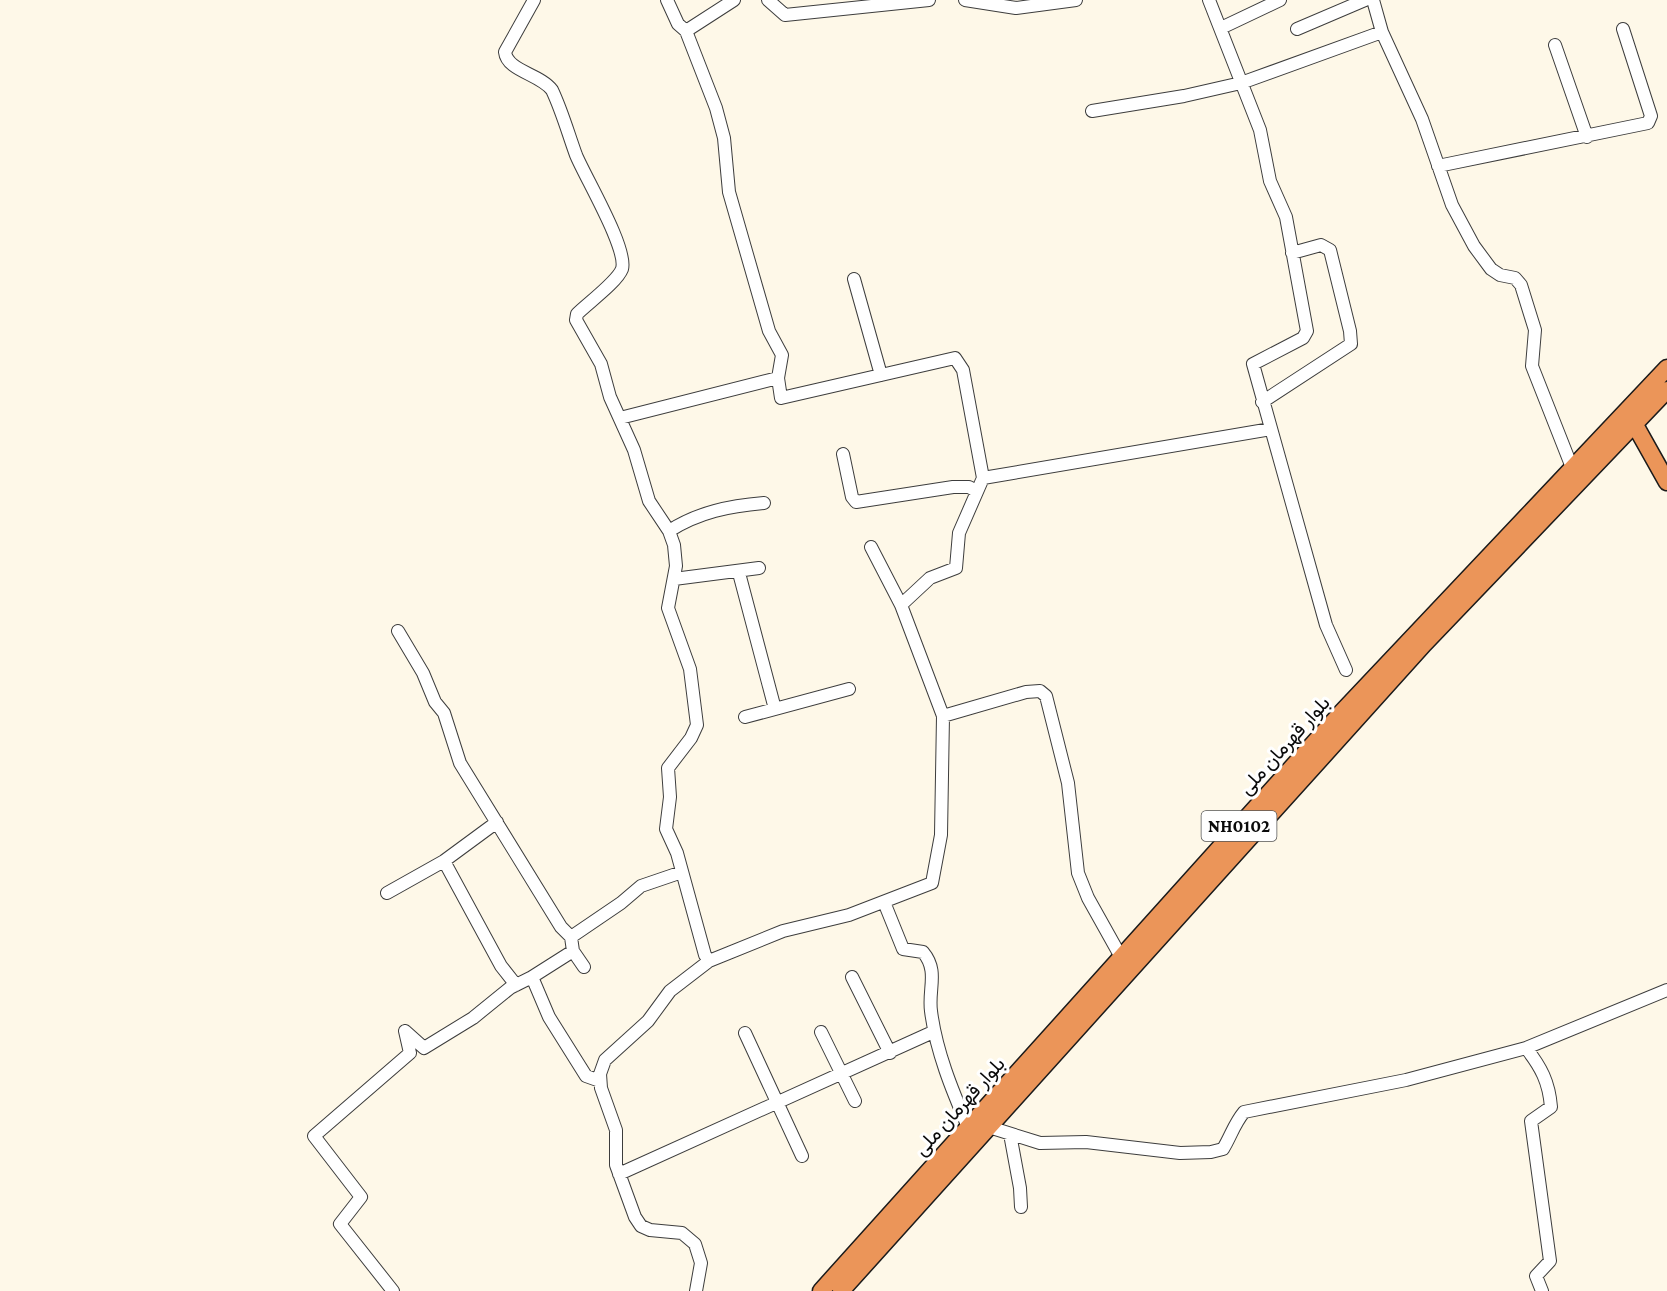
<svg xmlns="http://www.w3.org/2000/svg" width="1667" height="1291" font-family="'Crimson Pro',Vazirmatn,serif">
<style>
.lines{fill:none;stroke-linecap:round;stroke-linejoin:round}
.minor-casing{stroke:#3d3d3d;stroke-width:14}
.highway-casing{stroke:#1b1b1b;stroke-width:19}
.minor{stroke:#fff;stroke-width:12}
.highway{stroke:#eb9559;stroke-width:16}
.labels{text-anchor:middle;stroke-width:6;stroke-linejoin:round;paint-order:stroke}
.shield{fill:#fff;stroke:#545454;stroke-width:1.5}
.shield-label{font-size:18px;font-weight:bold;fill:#0a0a0a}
.street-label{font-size:20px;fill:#0a0a0a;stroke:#fff}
</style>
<rect width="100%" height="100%" fill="#fef8e8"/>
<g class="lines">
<g class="minor-casing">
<path id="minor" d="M 534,0 L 505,52 C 507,71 540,74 552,90 C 562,111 568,133 576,155 C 585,177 628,249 622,269 C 617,282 588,303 577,314 L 576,320 L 601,364 L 610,397 L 634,450 L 649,501 L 669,531 L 674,545 L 676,566 L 668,608 L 690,669 L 697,725 L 691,738 L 668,768 L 670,797 L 666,829 L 677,853 L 705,955 L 709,961 L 670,991 L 648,1021 L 605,1060 L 600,1074 L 601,1088 L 616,1130 L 616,1165 L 635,1217 L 641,1226 L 650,1230 L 682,1233 L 695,1244 L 701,1263 L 696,1291
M 667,0 L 678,24 L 686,31 L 734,0
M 768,0 L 785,15 L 929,0
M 965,0 L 1016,8 L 1076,0
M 1209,0 L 1260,130 L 1270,181 L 1286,217 L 1307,331 L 1303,338 L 1253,364 L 1326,625 L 1346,670
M 1373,0 L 1382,32 L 1422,119 L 1452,205 L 1474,246 L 1491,269 L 1500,275 L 1515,278 L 1521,285 L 1535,330 L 1532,366 L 1573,470
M 1221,28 L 1280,0
M 1297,29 L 1365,0
M 686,31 L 716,108 L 724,138 L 729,192 L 769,331 L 782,355 L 778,378 L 781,398 L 955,358 L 963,370 L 983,478 L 959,533 L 956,568 L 930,578 L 901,605
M 1555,45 L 1587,137
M 1092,111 L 1184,96 L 1241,83 L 1382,32
M 1438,166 L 1648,123 L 1651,116 L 1623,29
M 854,279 L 881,375
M 1262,402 L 1351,344 L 1350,331 L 1330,250 L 1321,245 L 1292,253
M 620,418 L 778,378
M 843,454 L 852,497 L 856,502 L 953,487 L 969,487 L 976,491
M 983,478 L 1271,429
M 669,531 C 699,512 729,506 764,503
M 739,573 L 775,709
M 674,579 L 759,568
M 398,631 L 423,673 L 435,702 L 444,713 L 460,763 L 561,927 L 571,937
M 943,716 L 1026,692 L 1040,691 L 1046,696 L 1068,783 L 1078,873 L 1088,898 L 1121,957
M 745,717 L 849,689
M 444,861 L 501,966 L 516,985
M 387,893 L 444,861 L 497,822
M 884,902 L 903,949 L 923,952 C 939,971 928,989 931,1011 C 936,1051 952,1090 968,1127
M 573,951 L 584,967
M 709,961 L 783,931 L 849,915 L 932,883 L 941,835 L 943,716 L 901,605 L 871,547
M 532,977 L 573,951 L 571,937 L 621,903 L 641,886 L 682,872
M 852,977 L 890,1053
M 405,1031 L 424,1048 L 473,1018 L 510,988 L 532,977 L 549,1017 L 586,1076 L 600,1081
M 821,1032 L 855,1101
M 745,1033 L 802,1156
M 1526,1048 C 1541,1067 1549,1082 1551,1107 L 1531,1121 L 1550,1261 L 1536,1276 L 1542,1291
M 989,1127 L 1040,1143 L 1086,1142 L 1180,1153 L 1211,1152 L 1223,1149 C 1231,1136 1234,1124 1244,1112 L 1406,1080 L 1526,1048 L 1667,990
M 1010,1134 L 1020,1188 L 1021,1207
M 619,1174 L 933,1032
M 393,1291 L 340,1224 L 361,1197 L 314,1136 L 410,1053 L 405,1031"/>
</g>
<g class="highway-casing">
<path id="highway" d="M 1629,418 L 1635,425 L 1667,482
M 821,1291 L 1341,713 L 1667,368
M 841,1291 L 1424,644 L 1667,390"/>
</g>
<use href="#minor" class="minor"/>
<use href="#highway" class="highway"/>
</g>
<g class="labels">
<rect class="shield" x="1201.5" y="811" width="75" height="30" rx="4.5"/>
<g class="shield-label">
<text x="1239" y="832">NH0102</text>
</g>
<g class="street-label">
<text transform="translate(1284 745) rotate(-48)" y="7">بلوار قهرمان ملی</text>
<text transform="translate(959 1106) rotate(-48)" y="7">بلوار قهرمان ملی</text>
</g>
</g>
</svg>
